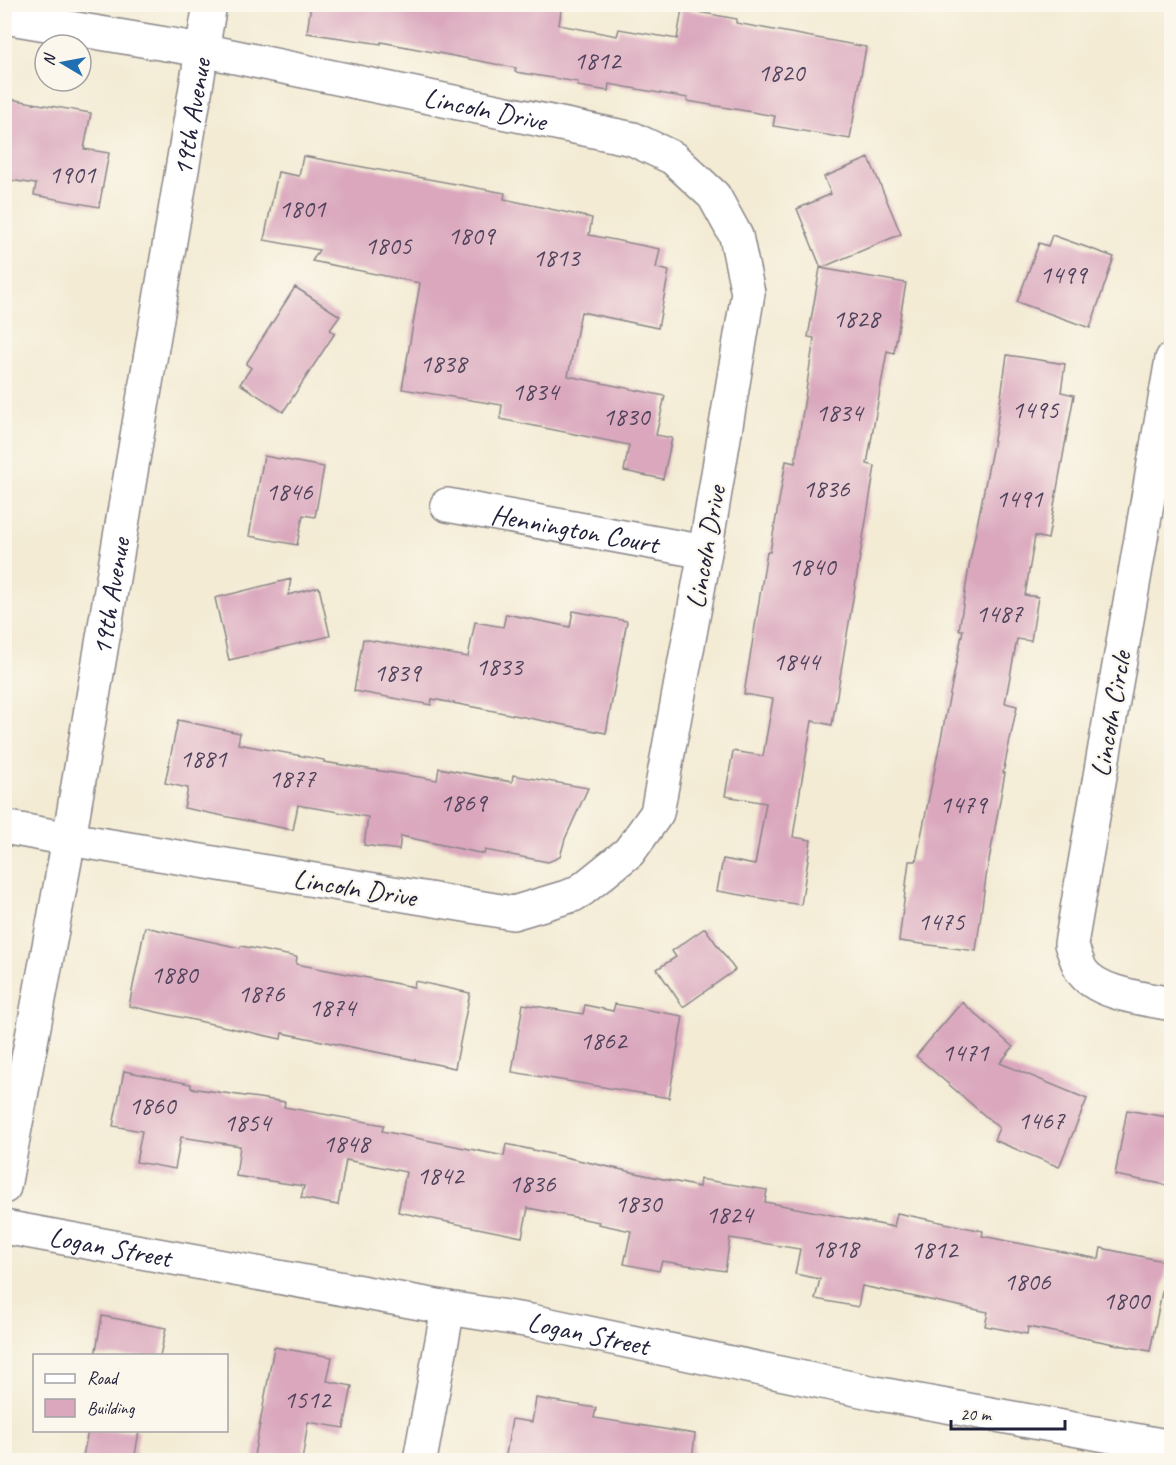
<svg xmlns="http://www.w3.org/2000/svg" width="1176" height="1465" font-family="Caveat,sans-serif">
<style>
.building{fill:#daa7bd}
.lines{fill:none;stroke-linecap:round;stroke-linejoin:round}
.street-casing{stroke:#8a8688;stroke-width:36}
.secondary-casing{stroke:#8a8688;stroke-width:36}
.street{stroke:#fff;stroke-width:33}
.secondary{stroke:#fff;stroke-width:33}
.labels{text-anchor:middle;stroke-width:4.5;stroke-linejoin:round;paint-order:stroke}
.number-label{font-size:26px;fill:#50435c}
.street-label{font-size:28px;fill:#22223b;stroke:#fbf7ec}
</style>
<rect width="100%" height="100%" fill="#fbf7ec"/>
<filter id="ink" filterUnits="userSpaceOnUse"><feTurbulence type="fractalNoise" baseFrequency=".0167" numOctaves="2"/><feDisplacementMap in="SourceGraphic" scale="12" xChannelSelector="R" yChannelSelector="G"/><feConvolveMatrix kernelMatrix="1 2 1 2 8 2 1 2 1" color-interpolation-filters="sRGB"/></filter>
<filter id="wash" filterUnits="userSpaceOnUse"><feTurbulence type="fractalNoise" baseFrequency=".008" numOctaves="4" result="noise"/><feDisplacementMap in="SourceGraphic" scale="24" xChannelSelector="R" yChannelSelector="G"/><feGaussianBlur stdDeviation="1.35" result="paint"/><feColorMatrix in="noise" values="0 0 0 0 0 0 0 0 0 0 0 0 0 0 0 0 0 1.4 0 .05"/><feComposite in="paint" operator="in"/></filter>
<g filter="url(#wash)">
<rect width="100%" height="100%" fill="#f3ebd4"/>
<g id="blocks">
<path class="building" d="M 311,4 L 562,4 L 559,25 L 617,36 L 619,29 L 677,39 L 682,9 L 737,19 L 736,23 L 866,47 L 850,139 L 773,126 L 775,116 L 687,101 L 688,98 L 609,84 L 608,91 L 577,86 L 578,82 L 515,72 L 516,68 L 381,42 L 381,44 L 307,33 Z
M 4,98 L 91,113 L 84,149 L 109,153 L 99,207 L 34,195 L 36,184 L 4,179 Z
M 303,156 L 505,193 L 504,199 L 592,218 L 589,235 L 660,249 L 656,268 L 669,271 L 658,328 L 581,312 L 568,376 L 665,396 L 656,435 L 672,438 L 663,479 L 624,471 L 629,445 L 500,419 L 502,405 L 402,389 L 420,283 L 312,261 L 319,250 L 264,240 L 278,172 L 299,176 Z
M 869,158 L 901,234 L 821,268 L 797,209 L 831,194 L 824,177 Z
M 1052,235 L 1114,257 L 1090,328 L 1017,302 L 1039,243 L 1048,246 Z
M 820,268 L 906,283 L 894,353 L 887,351 L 867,464 L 875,466 L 832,725 L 812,721 L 801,785 L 793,837 L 811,840 L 801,905 L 717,891 L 723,859 L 755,865 L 766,803 L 725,796 L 733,751 L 763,756 L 773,699 L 744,694 L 767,552 L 770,552 L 786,461 L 795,463 L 814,338 L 808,337 Z
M 295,287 L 340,316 L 330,330 L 335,333 L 283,412 L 240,384 L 251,368 L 246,364 Z
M 1007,355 L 1065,364 L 1061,392 L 1074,395 L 1048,539 L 1035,536 L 1025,595 L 1038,597 L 1031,641 L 1017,639 L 1005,703 L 1017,706 L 1003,773 L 1005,773 L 986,877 L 976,951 L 899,941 L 909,861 L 916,861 L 963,630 L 959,630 L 970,561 L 997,424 Z
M 264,456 L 324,467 L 315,517 L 303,515 L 297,545 L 249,536 Z
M 291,579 L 288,595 L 319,587 L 330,636 L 229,660 L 215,598 Z
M 573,611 L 627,621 L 606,733 L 432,699 L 431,705 L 354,691 L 363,639 L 468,657 L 475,622 L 503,627 L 506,614 L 570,627 Z
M 178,720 L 240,733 L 238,744 L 324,760 L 324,762 L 437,780 L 439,768 L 512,782 L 513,775 L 588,788 L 565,839 L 560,857 L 548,862 L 485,850 L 484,854 L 401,836 L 399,850 L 364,845 L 368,817 L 298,805 L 293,830 L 184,808 L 188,788 L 165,783 Z
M 145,927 L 240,948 L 241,946 L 297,957 L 296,964 L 414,987 L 415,981 L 470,993 L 455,1068 L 282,1033 L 281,1039 L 129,1006 Z
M 705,928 L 735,970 L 683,1007 L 657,969 L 676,957 L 672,951 Z
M 962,1002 L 1013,1047 L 1000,1063 L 1087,1099 L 1059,1167 L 994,1140 L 999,1128 L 916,1056 Z
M 523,1004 L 583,1014 L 585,1005 L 613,1011 L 615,1004 L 683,1016 L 669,1098 L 512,1072 Z
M 124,1071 L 191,1084 L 191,1088 L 285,1102 L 284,1107 L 384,1125 L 382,1131 L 504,1156 L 506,1144 L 699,1187 L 700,1179 L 767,1190 L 765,1202 L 894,1227 L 897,1213 L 983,1231 L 982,1236 L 1099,1259 L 1101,1248 L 1168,1262 L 1150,1351 L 1028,1327 L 1027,1334 L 985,1326 L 988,1312 L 862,1286 L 858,1307 L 815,1299 L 820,1279 L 795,1274 L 800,1249 L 730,1238 L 725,1271 L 662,1261 L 659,1271 L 624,1264 L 631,1231 L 598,1224 L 599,1222 L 528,1208 L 522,1237 L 398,1212 L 406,1172 L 346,1160 L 338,1205 L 301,1198 L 304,1186 L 236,1176 L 240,1146 L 181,1137 L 175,1169 L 136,1162 L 142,1131 L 113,1126 Z
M 1127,1110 L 1172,1118 L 1172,1180 L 1168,1180 L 1167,1185 L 1115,1175 Z
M 102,1316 L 166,1328 L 160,1356 L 95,1356 Z
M 274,1347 L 332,1357 L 327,1381 L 352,1386 L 344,1428 L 308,1422 L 302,1461 L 253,1461 Z
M 536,1398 L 596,1408 L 594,1418 L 695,1434 L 692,1461 L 505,1461 L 512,1419 L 532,1422 Z
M 88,1431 L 139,1431 L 134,1461 L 82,1461 Z"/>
</g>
</g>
<g filter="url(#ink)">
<use href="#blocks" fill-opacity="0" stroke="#8a8688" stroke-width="1.5"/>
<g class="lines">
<g class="street-casing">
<g id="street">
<path id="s1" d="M 4,17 L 202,50 L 633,139 L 673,158 L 714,196 L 736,236 L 748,293 L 705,552 L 657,813 L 629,852 L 583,889 L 573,895 L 513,913 L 69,839 L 4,827"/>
<path d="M 1172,359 L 1071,944 C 1074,952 1077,962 1081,970 C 1096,994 1146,999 1172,1004"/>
<path id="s2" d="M 447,505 L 705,552"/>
<path id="s3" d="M 4,1227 L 448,1308 L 531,1321 L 875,1393 L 1172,1447"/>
<path d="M 420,1460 L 448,1308"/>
</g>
</g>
<g class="secondary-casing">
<g id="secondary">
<path id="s4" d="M 4,1187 L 69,839 L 210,4"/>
</g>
</g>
<use href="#street" class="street"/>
<use href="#secondary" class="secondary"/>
</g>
</g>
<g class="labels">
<g class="number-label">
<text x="597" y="69">1812</text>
<text x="781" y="81">1820</text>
<text x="72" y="183">1901</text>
<text x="302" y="217">1801</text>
<text x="471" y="244">1809</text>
<text x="388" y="254">1805</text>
<text x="556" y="266">1813</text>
<text x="1063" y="283">1499</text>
<text x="856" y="327">1828</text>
<text x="443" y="372">1838</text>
<text x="535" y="400">1834</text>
<text x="1035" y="418">1495</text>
<text x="839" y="421">1834</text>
<text x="626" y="425">1830</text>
<text x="826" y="497">1836</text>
<text x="289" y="500">1846</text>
<text x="1019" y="507">1491</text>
<text x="812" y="575">1840</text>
<text x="999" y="622">1487</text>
<text x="796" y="670">1844</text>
<text x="499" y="675">1833</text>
<text x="397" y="681">1839</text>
<text x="203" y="767">1881</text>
<text x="292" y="787">1877</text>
<text x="463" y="811">1869</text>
<text x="963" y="813">1479</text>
<text x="941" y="930">1475</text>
<text x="174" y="983">1880</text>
<text x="261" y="1002">1876</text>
<text x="332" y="1016">1874</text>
<text x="603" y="1049">1862</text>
<text x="965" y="1061">1471</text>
<text x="152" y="1114">1860</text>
<text x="1041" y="1129">1467</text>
<text x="247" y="1131">1854</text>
<text x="346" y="1152">1848</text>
<text x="440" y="1184">1842</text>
<text x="532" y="1192">1836</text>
<text x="638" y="1212">1830</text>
<text x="729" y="1223">1824</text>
<text x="835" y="1257">1818</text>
<text x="934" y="1258">1812</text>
<text x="1027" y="1290">1806</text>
<text x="1126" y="1309">1800</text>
<text x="307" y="1408">1512</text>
</g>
<g class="street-label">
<text dy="10" stroke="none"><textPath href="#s1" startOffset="490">Lincoln Drive</textPath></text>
<text dy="10" stroke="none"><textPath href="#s4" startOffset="1086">19th Avenue</textPath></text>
<text dy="10" stroke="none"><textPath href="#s2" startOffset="130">Hennington Court</textPath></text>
<text transform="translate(705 547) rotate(-80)" y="10">Lincoln Drive</text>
<text dy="10" stroke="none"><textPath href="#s4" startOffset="600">19th Avenue</textPath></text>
<text transform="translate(1110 714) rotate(-80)" y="10">Lincoln Circle</text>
<text transform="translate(355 887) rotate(9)" y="10">Lincoln Drive</text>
<text dy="10" stroke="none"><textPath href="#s3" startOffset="108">Logan Street</textPath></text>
<text dy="10" stroke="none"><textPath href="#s3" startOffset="594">Logan Street</textPath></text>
</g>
</g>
<rect width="1176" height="1465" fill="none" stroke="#fbf7ec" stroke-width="24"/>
<rect x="33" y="1354" width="195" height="78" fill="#fbf7ec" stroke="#a4a2a5" stroke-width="1.5"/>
<rect x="45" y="1374" width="30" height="9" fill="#ffffff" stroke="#a4a2a5" stroke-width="1.5"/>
<text x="87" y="1384" font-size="18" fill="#22223b">Road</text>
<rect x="45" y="1399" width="30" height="18" fill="#daa7bd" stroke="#a4a2a5" stroke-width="1.5"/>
<text x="87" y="1414" font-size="18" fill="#22223b">Building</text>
<g transform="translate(63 63) rotate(280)"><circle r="28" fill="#fbf7ec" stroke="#a4a2a5" stroke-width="1.5"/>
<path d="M0-4.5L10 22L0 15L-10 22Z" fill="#1f6fb2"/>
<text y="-9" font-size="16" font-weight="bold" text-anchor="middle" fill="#22223b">N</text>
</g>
<path d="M951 1420v9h114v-9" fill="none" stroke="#22223b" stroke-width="3"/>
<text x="960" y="1420" font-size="18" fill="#22223b" stroke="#fbf7ec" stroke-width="4.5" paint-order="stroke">20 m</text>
</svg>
